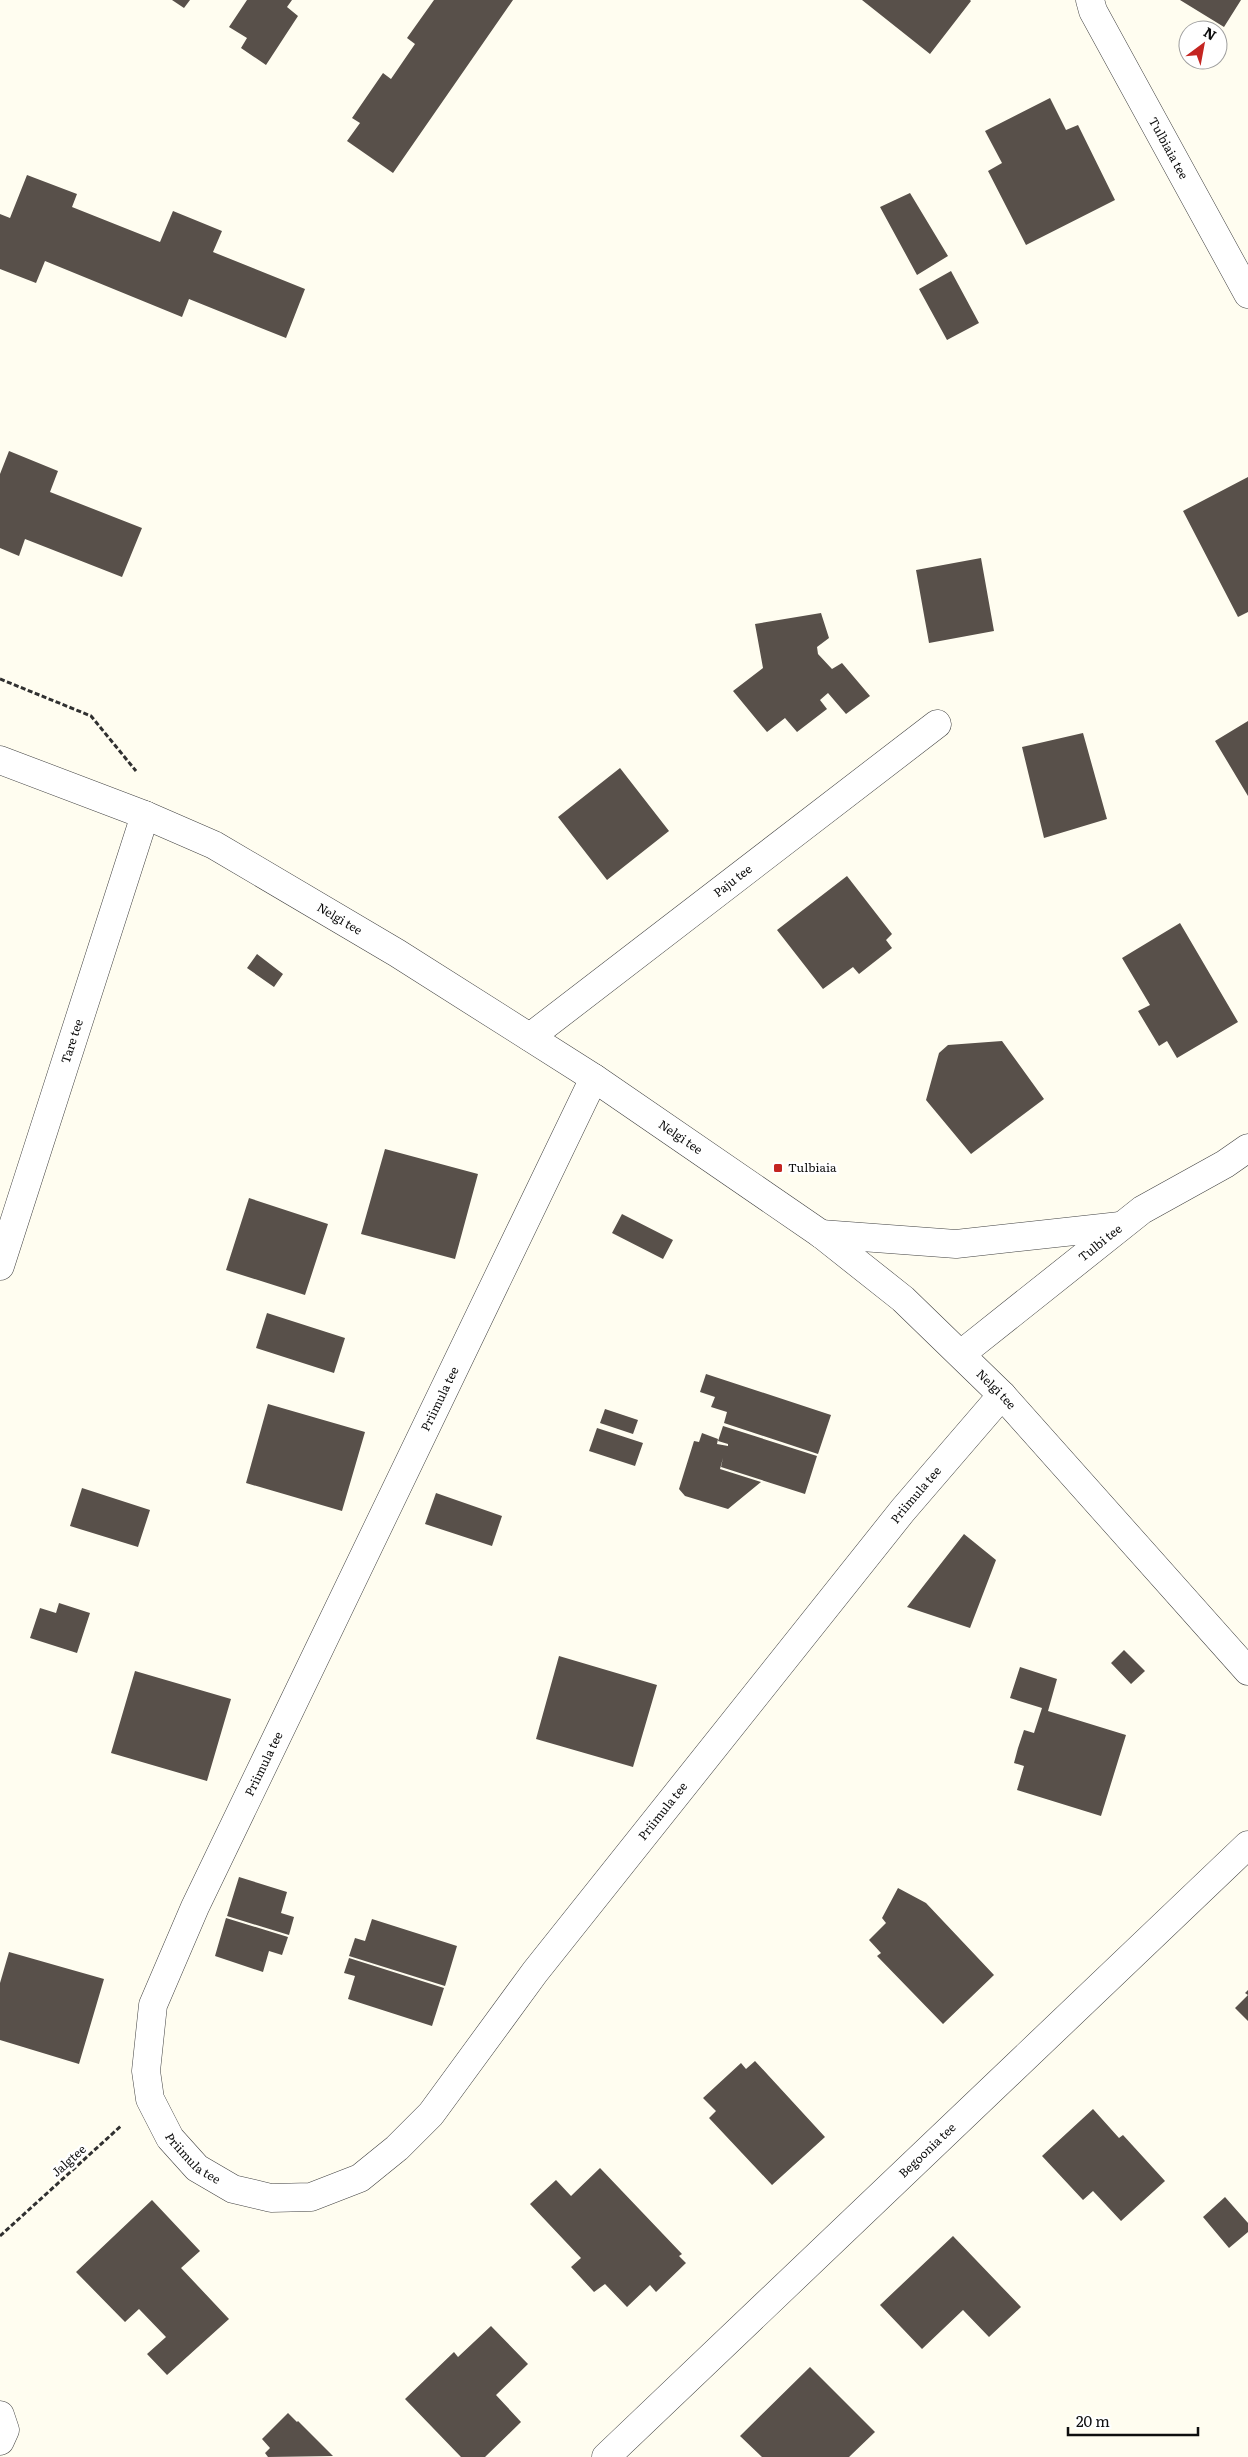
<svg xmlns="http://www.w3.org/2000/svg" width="1248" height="2457" font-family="Literata,serif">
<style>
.building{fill:#58504a}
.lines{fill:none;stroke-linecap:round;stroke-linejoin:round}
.street-casing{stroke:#414141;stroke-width:29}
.path{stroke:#303030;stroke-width:3;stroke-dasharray:5 2.5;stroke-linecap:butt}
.street{stroke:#fff;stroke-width:28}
.poi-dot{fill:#c42521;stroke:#fff;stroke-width:2}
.labels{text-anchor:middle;stroke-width:5;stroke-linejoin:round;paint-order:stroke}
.street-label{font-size:12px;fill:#0e0e0e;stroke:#fff}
.poi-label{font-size:12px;fill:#0e0e0e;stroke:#fff;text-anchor:start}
</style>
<rect width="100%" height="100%" fill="#fffdf0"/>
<path class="building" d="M 172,0 L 190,0 L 184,8 Z
M 247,0 L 292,0 L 287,7 L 298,16 L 266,65 L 241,48 L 247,38 L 229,27 Z
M 434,0 L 513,0 L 393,173 L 347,141 L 360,123 L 352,118 L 383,73 L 391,79 L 415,44 L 407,38 Z
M 862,0 L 970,0 L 971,1 L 930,54 Z
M 1180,0 L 1241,0 L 1224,27 Z
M 1050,98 L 1066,130 L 1078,125 L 1115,200 L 1026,245 L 988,171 L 1002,163 L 985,131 Z
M 27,175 L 77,194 L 72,207 L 160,242 L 173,211 L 222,231 L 213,252 L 305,289 L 286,338 L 189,299 L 182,317 L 45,261 L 36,283 L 0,269 L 0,214 L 10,218 Z
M 910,193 L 948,256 L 917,275 L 880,207 Z
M 951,271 L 979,323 L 947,340 L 919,289 Z
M 9,451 L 58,471 L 50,492 L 142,528 L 122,577 L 25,539 L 19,556 L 0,548 L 0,474 Z
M 1248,477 L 1248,612 L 1238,617 L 1183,511 Z
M 981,558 L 994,631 L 929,643 L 916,570 Z
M 821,613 L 829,638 L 817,647 L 818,654 L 832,669 L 842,663 L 870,696 L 846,714 L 828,693 L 820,700 L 827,709 L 797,732 L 785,718 L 767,732 L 733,691 L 763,668 L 755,624 Z
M 1248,721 L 1248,796 L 1215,741 Z
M 1083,733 L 1107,819 L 1044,838 L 1022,747 Z
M 620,768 L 669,831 L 607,880 L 558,817 Z
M 847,876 L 892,934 L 886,940 L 892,948 L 859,974 L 853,967 L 823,989 L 777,930 Z
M 1180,923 L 1238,1022 L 1177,1058 L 1167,1041 L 1159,1046 L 1138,1011 L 1150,1005 L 1122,958 Z
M 257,954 L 283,974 L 274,987 L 247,968 Z
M 1002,1041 L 1044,1099 L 971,1154 L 926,1100 L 939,1053 L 948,1045 Z
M 385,1149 L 478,1174 L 455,1259 L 361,1234 Z
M 249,1198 L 328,1224 L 305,1295 L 226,1270 Z
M 622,1214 L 673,1240 L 663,1259 L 612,1233 Z
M 267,1313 L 345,1338 L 334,1373 L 256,1348 Z
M 706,1374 L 831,1415 L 818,1454 L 724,1423 L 727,1412 L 711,1407 L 715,1397 L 700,1392 Z
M 268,1404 L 365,1432 L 342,1511 L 246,1483 Z
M 605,1409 L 638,1420 L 633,1434 L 600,1423 Z
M 723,1426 L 817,1456 L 805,1494 L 721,1467 L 723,1458 L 720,1469 L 761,1482 L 728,1509 L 685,1496 L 679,1489 L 694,1441 L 699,1442 L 702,1433 L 718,1439 L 717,1444 L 728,1446 L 728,1444 L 718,1441 Z
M 597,1428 L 643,1443 L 635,1466 L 589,1451 Z
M 82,1488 L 150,1510 L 138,1547 L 70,1526 Z
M 436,1493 L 502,1516 L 492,1546 L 425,1524 Z
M 964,1534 L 996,1560 L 970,1628 L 907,1607 Z
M 59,1603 L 90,1613 L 77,1653 L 30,1638 L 40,1608 L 56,1613 Z
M 1124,1650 L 1145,1671 L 1131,1684 L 1111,1663 Z
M 559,1656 L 657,1685 L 633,1767 L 536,1739 Z
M 1020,1667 L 1057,1679 L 1048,1711 L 1126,1735 L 1101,1816 L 1017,1790 L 1024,1766 L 1014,1763 L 1018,1748 L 1024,1730 L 1034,1733 L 1042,1708 L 1010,1698 Z
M 135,1671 L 231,1699 L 207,1781 L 111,1753 Z
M 239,1877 L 287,1892 L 281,1913 L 294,1917 L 289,1935 L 227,1916 Z
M 898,1888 L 926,1903 L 994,1975 L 943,2024 L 877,1956 L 881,1953 L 869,1940 L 886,1923 L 882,1918 Z
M 226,1918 L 288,1937 L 282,1955 L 269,1951 L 263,1972 L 215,1956 Z
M 372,1919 L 457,1946 L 445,1986 L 349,1956 L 355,1938 L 365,1941 Z
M 9,1952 L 104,1979 L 79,2064 L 0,2040 L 0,1983 Z
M 349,1958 L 444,1988 L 432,2026 L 348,1999 L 355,1976 L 344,1973 Z
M 1248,1990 L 1248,2021 L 1235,2008 L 1248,1995 L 1245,1993 Z
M 755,2061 L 825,2137 L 772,2185 L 709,2118 L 716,2111 L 703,2098 L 741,2063 L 746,2069 Z
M 1093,2109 L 1119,2138 L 1123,2135 L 1165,2181 L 1121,2221 L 1093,2191 L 1083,2200 L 1042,2156 Z
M 600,2168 L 682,2254 L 679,2256 L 686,2263 L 656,2292 L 650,2285 L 627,2307 L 605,2284 L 594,2292 L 571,2267 L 581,2258 L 530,2204 L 556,2180 L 571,2196 Z
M 1225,2197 L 1248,2223 L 1248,2232 L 1229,2248 L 1203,2217 Z
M 152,2200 L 200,2251 L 181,2268 L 229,2319 L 167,2375 L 147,2354 L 166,2337 L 139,2309 L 125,2322 L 76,2272 Z
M 953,2236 L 1021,2307 L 989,2337 L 963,2310 L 922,2349 L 880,2305 Z
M 491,2326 L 528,2364 L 496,2395 L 521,2422 L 485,2457 L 461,2457 L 405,2399 L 454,2352 L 458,2357 Z
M 810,2367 L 875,2432 L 849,2457 L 762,2457 L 740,2436 Z
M 288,2413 L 297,2422 L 298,2421 L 333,2456 L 268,2457 L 265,2453 L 270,2448 L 262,2439 Z"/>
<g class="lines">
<g class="street-casing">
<g id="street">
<path id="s1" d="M 1090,0 L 1093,11 L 1248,294"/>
<path id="s2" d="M 0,760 L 145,815 L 214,845 L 397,953 L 594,1078 L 821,1234 L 903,1299 L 1002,1395 L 1248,1671"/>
<path id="s3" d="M 530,1037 L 937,724"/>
<path id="s4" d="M 594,1078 L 195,1907 L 153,2005 L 146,2071 L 150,2099 L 170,2138 L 197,2168 L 233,2189 L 271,2198 L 311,2197 L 360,2178 L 397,2148 L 431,2114 L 535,1972 L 903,1510 L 1002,1395"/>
<path d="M 821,1234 L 956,1244 L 1120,1226"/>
<path id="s5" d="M 0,1266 L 145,815"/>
<path id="s6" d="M 961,1354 L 1142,1210 L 1225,1164 L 1248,1148"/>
<path d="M 0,2415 L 5,2430 L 0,2441"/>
<path id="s7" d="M 606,2457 L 1248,1845"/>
</g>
</g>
<path class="path" d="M 0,679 L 91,716 L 136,771
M 0,2236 L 122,2125"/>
<use href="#street" class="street"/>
</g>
<rect class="poi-dot" x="773" y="1163" width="10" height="10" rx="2.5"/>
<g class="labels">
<g class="street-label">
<text dy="4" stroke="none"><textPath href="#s1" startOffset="168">Tulbiaia tee</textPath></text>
<text dy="4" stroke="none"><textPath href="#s3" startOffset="256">Paju tee</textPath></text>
<text dy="4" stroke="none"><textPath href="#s2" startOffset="376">Nelgi tee</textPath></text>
<text dy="4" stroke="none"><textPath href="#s5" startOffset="236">Tare tee</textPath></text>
<text dy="4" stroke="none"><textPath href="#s2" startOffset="781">Nelgi tee</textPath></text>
<text dy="4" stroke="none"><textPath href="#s6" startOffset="178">Tulbi tee</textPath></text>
<text dy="4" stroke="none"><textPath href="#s2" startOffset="1186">Nelgi tee</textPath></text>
<text transform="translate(440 1399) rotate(-64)" y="4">Priimula tee</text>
<text dy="4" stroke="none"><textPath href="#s4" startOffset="2261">Priimula tee</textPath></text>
<text transform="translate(264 1764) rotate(-64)" y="4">Priimula tee</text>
<text dy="4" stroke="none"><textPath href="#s4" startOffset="1856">Priimula tee</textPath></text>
<text dy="4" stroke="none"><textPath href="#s7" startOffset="444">Begoonia tee</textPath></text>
<text dy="4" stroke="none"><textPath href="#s4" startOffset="1196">Priimula tee</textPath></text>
<text transform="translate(69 2161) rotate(-42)" y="4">Jalgtee</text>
</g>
<g class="poi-label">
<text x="788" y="1172">Tulbiaia</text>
</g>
</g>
<g transform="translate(1203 45) rotate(32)"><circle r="24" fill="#ffffff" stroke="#9f9f9f"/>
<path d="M0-4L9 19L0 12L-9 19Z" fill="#c42521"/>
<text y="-8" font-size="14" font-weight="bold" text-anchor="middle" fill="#0e0e0e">N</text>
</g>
<path d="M1068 2427v8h130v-8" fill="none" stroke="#0e0e0e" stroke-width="2.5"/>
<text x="1076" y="2427" font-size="15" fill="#0e0e0e" stroke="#ffffff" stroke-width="4" paint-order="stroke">20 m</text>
</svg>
